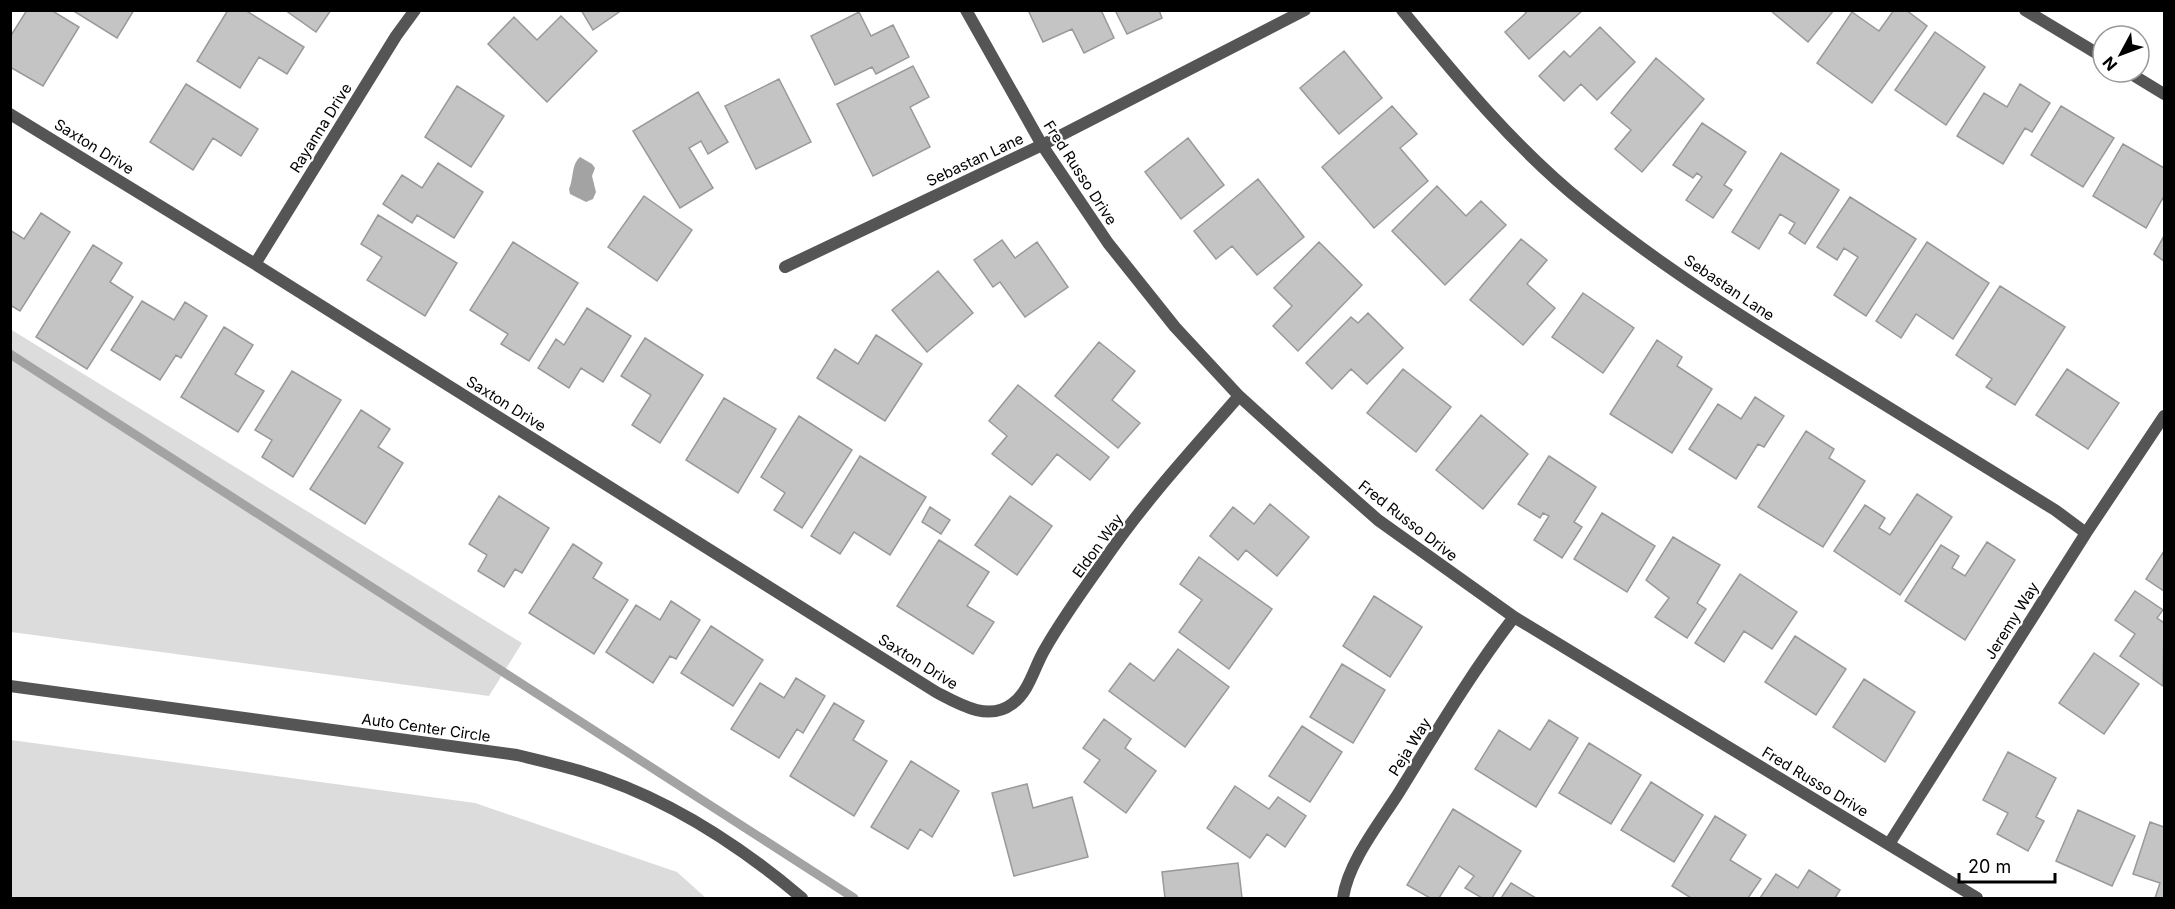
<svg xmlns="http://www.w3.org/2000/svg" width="2175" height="909" font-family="Inter,sans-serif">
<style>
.green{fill:#dcdcdc}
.water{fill:#a3a3a3}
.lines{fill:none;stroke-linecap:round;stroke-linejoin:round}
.stream{stroke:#a3a3a3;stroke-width:9}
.building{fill:#c4c4c4;stroke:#999;stroke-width:1.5}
.minor{stroke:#555;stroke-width:12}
.labels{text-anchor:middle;stroke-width:4.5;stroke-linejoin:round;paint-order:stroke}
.street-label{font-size:15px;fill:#000;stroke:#fff}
</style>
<rect width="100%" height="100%" fill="#fff"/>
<path class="green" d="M 10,329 L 522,643 L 489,696 L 11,632 Z
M 11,740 L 475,803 L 677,872 L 706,898 L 11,898 Z"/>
<path class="water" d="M 580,157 L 592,164 L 595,168 L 592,176 L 596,192 L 593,199 L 586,202 L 570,194 L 569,189 C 574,178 571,165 580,157 Z"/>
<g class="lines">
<path class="stream" d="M 10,354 L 854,898"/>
</g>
<path class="building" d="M 27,10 L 51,10 L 79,27 L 43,86 L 10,67 L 10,37 Z
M 72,10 L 134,10 L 117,38 Z
M 228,10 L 245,10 L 304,47 L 287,74 L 259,57 L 240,88 L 197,61 Z
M 285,10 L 331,10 L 316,32 Z
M 581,10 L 622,10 L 593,30 Z
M 1028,10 L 1101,10 L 1114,38 L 1084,53 L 1072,29 L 1043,42 Z
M 1115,10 L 1159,10 L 1162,18 L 1127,34 Z
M 1524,10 L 1583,10 L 1529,59 L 1505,32 L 1526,13 Z
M 1770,10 L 1834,10 L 1808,42 Z
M 1894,10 L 1906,10 L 1927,26 L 1872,103 L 1817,63 L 1852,12 L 1879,31 Z
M 859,12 L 871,36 L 893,25 L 909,57 L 876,74 L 872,67 L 835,85 L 811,36 Z
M 561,16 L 597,51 L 547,102 L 488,44 L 514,17 L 537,40 Z
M 1600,27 L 1635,62 L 1597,100 L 1581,84 L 1564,101 L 1539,76 L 1564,51 L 1570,57 Z
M 1935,32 L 1985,67 L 1946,125 L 1895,90 Z
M 1344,51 L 1382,98 L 1339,134 L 1300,88 Z
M 1656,58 L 1704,99 L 1642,172 L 1615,149 L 1631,130 L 1611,113 Z
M 913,66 L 929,97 L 910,107 L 930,147 L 873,176 L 837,104 Z
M 779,79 L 811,142 L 756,169 L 725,106 Z
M 186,84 L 258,129 L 241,156 L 213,138 L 193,170 L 150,142 Z
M 2020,84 L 2050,103 L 2032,132 L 2025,128 L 2003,164 L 1957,136 L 1984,93 L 2007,107 Z
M 457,86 L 504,116 L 471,167 L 425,137 Z
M 698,92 L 728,142 L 708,154 L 701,141 L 689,148 L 713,188 L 680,208 L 633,131 Z
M 1392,106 L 1417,134 L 1400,148 L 1428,181 L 1374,228 L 1322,167 Z
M 2061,106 L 2114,138 L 2083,187 L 2031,155 Z
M 1702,123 L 1746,152 L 1724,185 L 1732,190 L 1713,218 L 1686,200 L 1702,177 L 1697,173 L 1693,178 L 1673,165 Z
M 1188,138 L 1224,185 L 1181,219 L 1145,172 Z
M 2123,144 L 2164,168 L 2164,196 L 2146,228 L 2093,196 Z
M 1781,153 L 1839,190 L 1805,244 L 1789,233 L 1795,223 L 1780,214 L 1759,249 L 1732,232 Z
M 438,163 L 483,192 L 454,238 L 417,215 L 412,223 L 383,204 L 402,175 L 422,188 Z
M 1258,179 L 1304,237 L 1257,275 L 1232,246 L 1216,259 L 1194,231 Z
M 1437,186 L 1466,216 L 1481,201 L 1506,225 L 1445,285 L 1392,231 Z
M 644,196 L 692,230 L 657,281 L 608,247 Z
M 1850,197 L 1916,239 L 1866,316 L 1834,295 L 1858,257 L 1844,248 L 1837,260 L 1817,247 Z
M 41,213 L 70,232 L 20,311 L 10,305 L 10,230 L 24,239 Z
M 378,215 L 457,263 L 425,316 L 367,280 L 382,257 L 361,244 Z
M 2164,236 L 2164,261 L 2154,254 Z
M 1521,239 L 1547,260 L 1527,284 L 1555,308 L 1523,345 L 1470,300 Z
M 1002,240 L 1015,258 L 1037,242 L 1068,287 L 1025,317 L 1000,282 L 993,287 L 974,260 Z
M 513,242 L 578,283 L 529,361 L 501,344 L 508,334 L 470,310 Z
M 1319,242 L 1362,285 L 1298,351 L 1273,326 L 1292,306 L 1274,288 Z
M 1927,242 L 1989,283 L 1953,339 L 1916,314 L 1901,338 L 1876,321 Z
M 93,245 L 122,263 L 110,282 L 133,297 L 87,369 L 36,337 Z
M 938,271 L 973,313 L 927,352 L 892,310 Z
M 2000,286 L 2065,327 L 2015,405 L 1986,387 L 1992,379 L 1956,355 Z
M 1583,293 L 1634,328 L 1603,373 L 1552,337 Z
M 142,301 L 174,320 L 185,302 L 207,316 L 181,358 L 176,355 L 160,380 L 111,350 Z
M 587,308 L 631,336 L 603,382 L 581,368 L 569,388 L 538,368 L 556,339 L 564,345 Z
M 1368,313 L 1403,348 L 1367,384 L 1351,369 L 1332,389 L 1306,363 L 1351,317 L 1358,323 Z
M 224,327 L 253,345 L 235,374 L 264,391 L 238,432 L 181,397 Z
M 876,335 L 922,364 L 885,421 L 817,378 L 835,349 L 858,364 Z
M 645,338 L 703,375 L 660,443 L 632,425 L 651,395 L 621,376 Z
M 1657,340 L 1682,357 L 1677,366 L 1712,389 L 1672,453 L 1610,414 Z
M 1099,342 L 1135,371 L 1112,400 L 1140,423 L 1118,448 L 1055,396 Z
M 1403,369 L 1451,407 L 1416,452 L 1367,413 Z
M 2067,369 L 2119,403 L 2088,449 L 2036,415 Z
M 292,371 L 341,400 L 293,477 L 262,457 L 272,440 L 255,430 Z
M 1018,385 L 1109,457 L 1090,480 L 1057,454 L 1032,485 L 992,454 L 1007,436 L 989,421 Z
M 1755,397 L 1784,416 L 1764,447 L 1758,444 L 1736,479 L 1689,449 L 1718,404 L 1741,419 Z
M 724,398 L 776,429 L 738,493 L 686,460 Z
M 361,410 L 390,429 L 378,447 L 403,463 L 365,524 L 310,489 Z
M 1481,415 L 1528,454 L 1483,509 L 1436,470 Z
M 799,416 L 852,450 L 802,528 L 774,510 L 785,493 L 761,477 Z
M 1806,431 L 1834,449 L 1829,458 L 1865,481 L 1823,547 L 1758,507 Z
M 860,456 L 926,497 L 890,555 L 854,532 L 840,554 L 811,536 Z
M 1549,456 L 1596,487 L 1574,522 L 1582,527 L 1562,558 L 1534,540 L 1549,516 L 1543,513 L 1540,518 L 1518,504 Z
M 1917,494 L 1952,517 L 1900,595 L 1834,551 L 1865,505 L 1885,518 L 1879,528 L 1890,535 Z
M 499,496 L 549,528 L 522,573 L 515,569 L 504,587 L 478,571 L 487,555 L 469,544 Z
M 1010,496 L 1052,526 L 1017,575 L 975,545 Z
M 1270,504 L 1309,537 L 1277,576 L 1246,550 L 1238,560 L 1210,536 L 1233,507 L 1254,524 Z
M 930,507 L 950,520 L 941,534 L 922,522 Z
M 1602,513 L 1655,546 L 1627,592 L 1574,559 Z
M 1673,537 L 1720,565 L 1697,603 L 1706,609 L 1687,638 L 1655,617 L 1669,598 L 1646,580 Z
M 939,540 L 989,572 L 967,606 L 994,622 L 973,654 L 897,606 Z
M 1987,542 L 2015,560 L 1965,640 L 1905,601 L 1941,545 L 1959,556 L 1952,568 L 1965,576 Z
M 573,544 L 602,563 L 593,578 L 628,600 L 594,654 L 529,613 Z
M 2164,551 L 2164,591 L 2146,579 Z
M 1199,557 L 1272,609 L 1229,669 L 1179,632 L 1202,600 L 1180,584 Z
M 1740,574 L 1797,612 L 1772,649 L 1744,631 L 1724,662 L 1695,643 Z
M 2135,591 L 2163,610 L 2157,618 L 2164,623 L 2163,686 L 2120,656 L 2135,634 L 2115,620 Z
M 1374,596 L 1422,627 L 1390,677 L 1343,646 Z
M 671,601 L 700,620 L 676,659 L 670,656 L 653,683 L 606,652 L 636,605 L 660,620 Z
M 711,626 L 763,660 L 733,706 L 681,673 Z
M 1795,636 L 1846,669 L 1816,715 L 1765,682 Z
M 1178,649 L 1229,687 L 1185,747 L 1109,691 L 1130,663 L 1154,681 Z
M 2094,653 L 2139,684 L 2104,734 L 2059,703 Z
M 1342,664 L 1385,690 L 1353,743 L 1310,717 Z
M 796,678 L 825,696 L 803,733 L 797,729 L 779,758 L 731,729 L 760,683 L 784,698 Z
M 1864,679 L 1915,712 L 1885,762 L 1833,727 Z
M 834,703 L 864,721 L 853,740 L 887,761 L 854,816 L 790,776 Z
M 1104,719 L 1131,739 L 1125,748 L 1156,771 L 1126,813 L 1084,782 L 1100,760 L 1083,748 Z
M 1549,720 L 1578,738 L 1536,807 L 1475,769 L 1499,730 L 1530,750 Z
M 1302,726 L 1342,752 L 1310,802 L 1269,776 Z
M 1589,743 L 1641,775 L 1611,824 L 1559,793 Z
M 2008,752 L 2056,778 L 2036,817 L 2044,821 L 2028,851 L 1997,834 L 2008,813 L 1983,800 Z
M 911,761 L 959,791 L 932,837 L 920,829 L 908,849 L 871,827 Z
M 1651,782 L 1703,815 L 1674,862 L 1621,830 Z
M 1027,784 L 1033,808 L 1072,797 L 1088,857 L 1014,876 L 992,793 Z
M 1235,786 L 1269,809 L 1278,797 L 1306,816 L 1285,847 L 1267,834 L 1250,858 L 1207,828 Z
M 1453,809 L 1521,851 L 1492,898 L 1482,898 L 1465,888 L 1474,876 L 1459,866 L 1439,898 L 1430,898 L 1407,885 Z
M 2078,810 L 2135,836 L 2112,886 L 2056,861 Z
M 1715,816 L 1746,835 L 1730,860 L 1761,879 L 1748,898 L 1691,898 L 1672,886 Z
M 2150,822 L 2164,827 L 2164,898 L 2155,898 L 2160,883 L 2133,874 Z
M 1238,863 L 1242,898 L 1165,898 L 1162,872 Z
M 1809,870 L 1840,890 L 1835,898 L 1760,898 L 1776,874 L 1798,888 Z
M 1511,883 L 1536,898 L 1501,898 Z"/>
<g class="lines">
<path class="minor" d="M 966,10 L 1042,145 L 1108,243 L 1175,327 L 1239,396 L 1302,453 L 1378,520 L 1514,617 L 1977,898
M 1402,10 C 1459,80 1516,149 1586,205 C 1662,267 1747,320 1830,371 C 1905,417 1980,464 2055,510 L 2086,533
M 2025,10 L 2103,57
M 2128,72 L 2164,94
M 10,114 L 255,264 L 936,692 C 959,704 988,722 1012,704 C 1030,691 1034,667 1045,649 C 1062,619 1083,590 1103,562 C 1143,503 1192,450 1239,396
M 255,264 L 396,36 L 415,10
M 785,267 L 1042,145 L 1305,10
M 10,686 L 517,755 C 538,760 559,765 580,771 C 663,795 737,843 802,898
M 1889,844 L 2086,533 L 2164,416
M 1343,898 C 1348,863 1378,825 1398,794 C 1435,734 1471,673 1514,617"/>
</g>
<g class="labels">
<g class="street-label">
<text transform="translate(321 128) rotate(-58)" y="5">Rayanna Drive</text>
<text transform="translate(94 147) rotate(32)" y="5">Saxton Drive</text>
<text transform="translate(975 160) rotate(-25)" y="5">Sebastan Lane</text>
<text transform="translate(1080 173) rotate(57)" y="5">Fred Russo Drive</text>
<text transform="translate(1729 288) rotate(34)" y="5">Sebastan Lane</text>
<text transform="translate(506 404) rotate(32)" y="5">Saxton Drive</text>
<text transform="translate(1408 521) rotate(38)" y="5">Fred Russo Drive</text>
<text transform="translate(1098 546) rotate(-54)" y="5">Eldon Way</text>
<text transform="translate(2012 621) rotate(-58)" y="5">Jeremy Way</text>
<text transform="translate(918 662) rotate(32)" y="5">Saxton Drive</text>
<text transform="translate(426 728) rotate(8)" y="5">Auto Center Circle</text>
<text transform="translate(1410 747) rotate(-58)" y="5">Peja Way</text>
<text transform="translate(1815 782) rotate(31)" y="5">Fred Russo Drive</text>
</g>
</g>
<rect width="2175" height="909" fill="none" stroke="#000000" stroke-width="24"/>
<g transform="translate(2121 54) rotate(229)"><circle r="28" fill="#ffffff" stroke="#999999" stroke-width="1.5"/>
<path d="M0-4.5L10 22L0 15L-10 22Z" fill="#000000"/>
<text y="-9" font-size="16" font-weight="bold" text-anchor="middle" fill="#000000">N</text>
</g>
<path d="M1959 873v9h96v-9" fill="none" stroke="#000000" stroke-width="3"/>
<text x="1968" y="873" font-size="18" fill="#000000" stroke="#ffffff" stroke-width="4.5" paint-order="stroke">20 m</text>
</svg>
